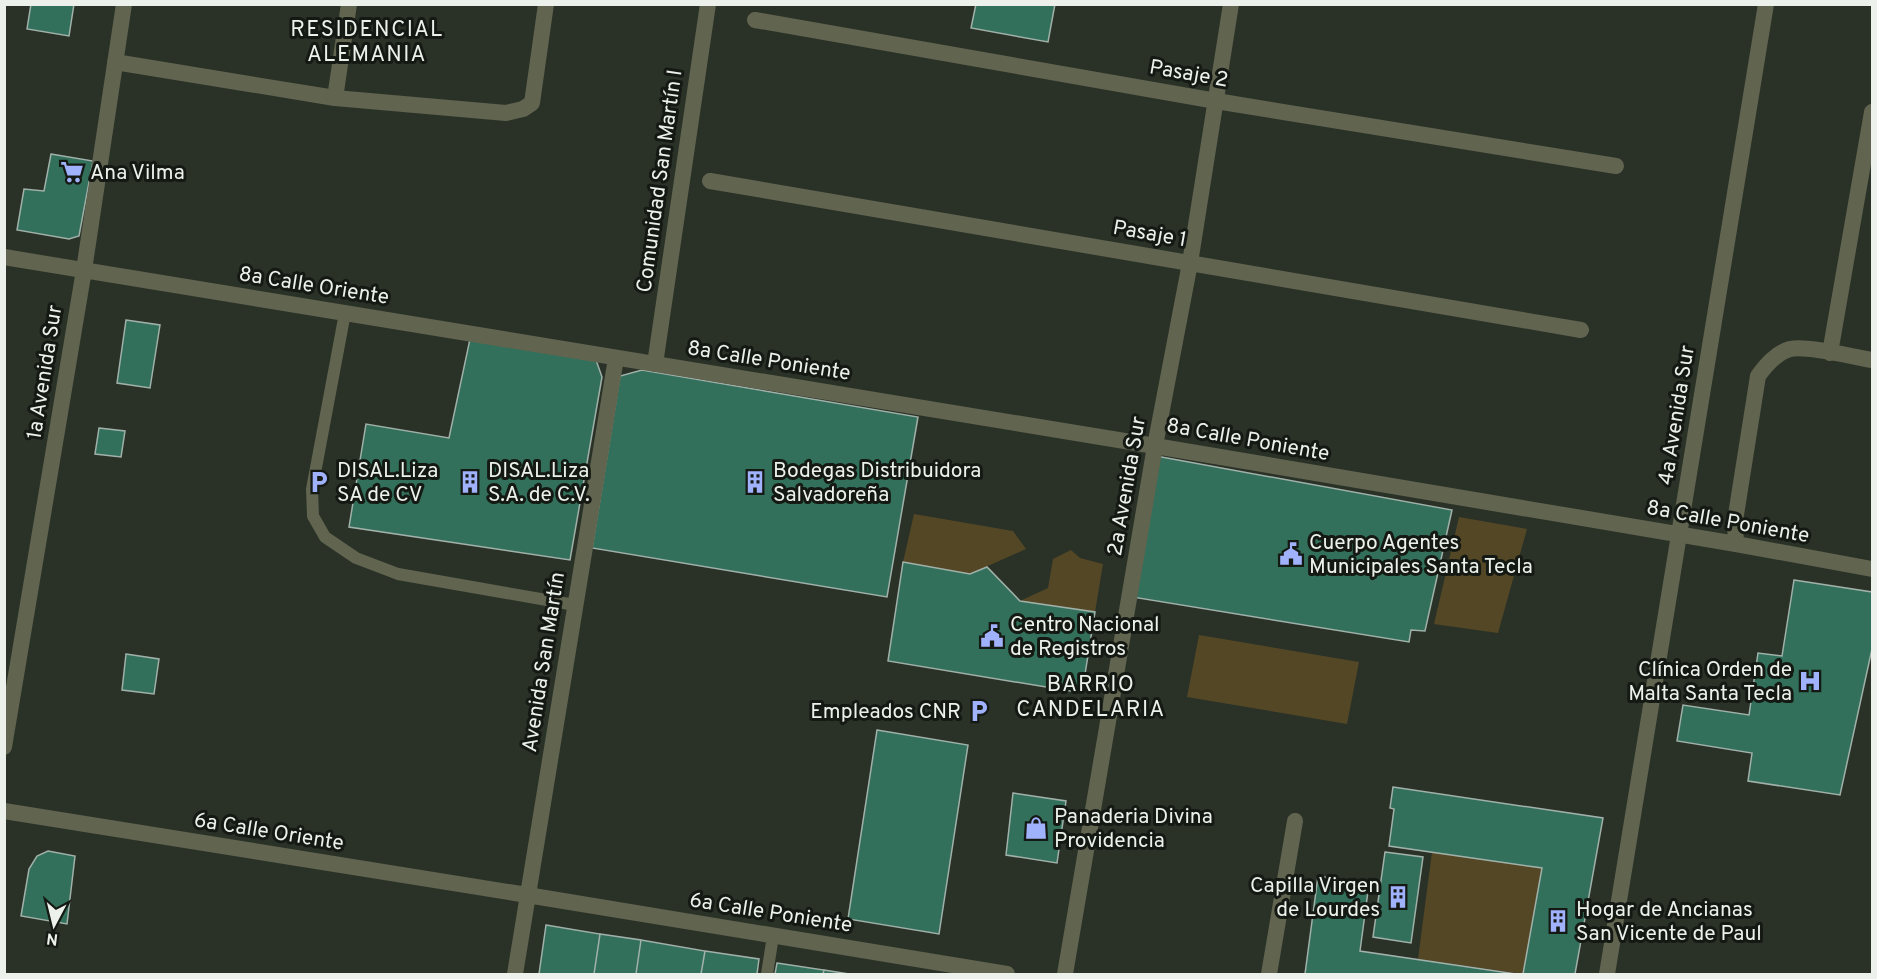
<svg xmlns="http://www.w3.org/2000/svg" width="1877" height="979" font-family="Overpass,sans-serif">
<style>
.green{fill:#544725}
.building{fill:#32705b;stroke:#a1b1aa;stroke-width:1.5}
.lines{fill:none;stroke-linecap:round;stroke-linejoin:round}
.service{stroke:#61644f;stroke-width:12}
.pedestrian{stroke:#61644f;stroke-width:16}
.minor{stroke:#61644f;stroke-width:16}
.labels{text-anchor:middle;stroke-width:6;stroke-linejoin:round;paint-order:stroke}
.street-label{font-size:21px;fill:#ecf2eb;stroke:#151914}
.poi-label{font-size:21px;fill:#ecf2eb;stroke:#151914;text-anchor:start}
.neighbourhood-label{font-size:22px;letter-spacing:1.5px;fill:#ecf2eb;stroke:#151914}
</style>
<rect width="100%" height="100%" fill="#2a3228"/>
<path class="green" d="M 914,514 L 1013,531 L 1026,549 L 970,574 L 903,562 Z
M 1459,517 L 1527,529 L 1498,633 L 1434,624 Z
M 1071,550 L 1080,558 L 1103,564 L 1095,612 L 1020,601 L 1048,588 L 1053,559 Z
M 1199,635 L 1359,662 L 1347,724 L 1187,697 Z
M 1432,852 L 1542,868 L 1523,974 L 1418,959 Z"/>
<path class="building" d="M 31,4 L 74,4 L 69,36 L 27,29 Z
M 976,4 L 1055,4 L 1048,42 L 971,28 Z
M 51,154 L 93,161 L 79,236 L 69,239 L 17,230 L 24,189 L 44,191 Z
M 126,320 L 160,325 L 150,388 L 117,383 Z
M 470,339 L 596,360 L 602,377 L 570,560 L 349,527 L 366,424 L 449,438 Z
M 642,370 L 918,417 L 887,597 L 592,548 L 620,376 Z
M 99,428 L 125,431 L 121,457 L 95,454 Z
M 1156,456 L 1452,510 L 1425,631 L 1411,630 L 1409,642 L 1132,597 Z
M 903,562 L 970,574 L 987,567 L 1020,601 L 1095,612 L 1082,693 L 888,661 Z
M 1794,580 L 1872,592 L 1872,649 L 1840,795 L 1748,781 L 1752,753 L 1677,741 L 1683,705 L 1749,715 L 1758,653 L 1782,656 Z
M 126,654 L 159,659 L 154,694 L 122,690 Z
M 877,730 L 968,745 L 939,934 L 848,919 Z
M 1393,787 L 1603,818 L 1575,974 L 1523,974 L 1542,868 L 1389,846 L 1394,809 L 1390,808 Z
M 1013,793 L 1066,801 L 1057,863 L 1006,855 Z
M 48,851 L 75,856 L 67,924 L 21,916 L 29,869 L 37,856 Z
M 1385,852 L 1423,857 L 1411,943 L 1373,937 Z
M 1318,876 L 1369,884 L 1360,951 L 1516,974 L 1305,974 Z
M 546,925 L 600,934 L 594,974 L 539,974 Z
M 600,934 L 641,940 L 636,974 L 594,974 Z
M 641,940 L 705,951 L 701,974 L 636,974 Z
M 705,951 L 759,959 L 757,974 L 701,974 Z
M 777,963 L 824,970 L 823,974 L 775,974 Z
M 824,970 L 849,974 L 823,974 Z"/>
<g class="lines">
<path class="service" d="M 345,313 L 312,489 L 313,516 L 325,537 L 356,558 L 398,574 L 575,605
M 767,974 L 773,936"/>
<path class="pedestrian" d="M 655,364 L 708,4
M 1269,974 L 1295,821"/>
<path class="minor" d="M 755,20 L 1216,101 L 1616,166
M 115,62 L 335,98 L 506,113 L 523,109 L 532,103 L 546,4
M 335,98 L 349,4
M 710,181 L 1581,330
M 4,257 L 1155,446 L 1736,544 L 1872,569
M 1830,353 L 1872,112
M 1736,544 L 1735,521 L 1758,376 C 1766,365 1776,353 1790,349 C 1807,345 1853,357 1872,360
M 4,747 L 84,270 L 124,4
M 4,811 L 527,895 L 1007,974
M 515,974 L 616,358
M 1065,974 L 1155,446 L 1190,263 L 1231,4
M 1607,974 L 1766,4"/>
</g>
<defs>
<g id="supermarket-bare" transform="scale(1.8)"><path d="M-6-5.5h2.5l.6 2H6L4.5 2H-2.5L-4.4-4H-6ZM-1.5 3.2a1.3 1.3 0 1 0 .1 0ZM3 3.2a1.3 1.3 0 1 0 .1 0Z" fill="#a1b2fd" stroke="#151914" stroke-width="2.5" paint-order="stroke"/></g>
<g id="parking-bare" transform="scale(1.8)"><path d="M-3.5-5.5H1a3.5 3.5 0 0 1 0 7H-1V5.5H-3.5ZM-1-3.4V-.6H.8a1.4 1.4 0 0 0 0-2.8Z" fill="#a1b2fd" stroke="#151914" stroke-width="2.5" paint-order="stroke"/></g>
<g id="building-bare" transform="scale(1.8)"><path d="M-4-6H4V6H1V3H-1V6H-4ZM-2.5-4.3h1.7v1.8h-1.7ZM.8-4.3h1.7v1.8H.8ZM-2.5-1h1.7V.8h-1.7ZM.8-1h1.7V.8H.8Z" fill="#a1b2fd" stroke="#151914" stroke-width="2.5" paint-order="stroke"/></g>
<g id="civic-bare" transform="scale(1.8)"><path d="M-.6-6.5H3V-4.5H.6V-3L4-1V1h2V6H-6V1h2V-1L-.6-3ZM-1.2 2.5V6h2.4V2.5Z" fill="#a1b2fd" stroke="#151914" stroke-width="2.5" paint-order="stroke"/></g>
<g id="hospital-bare" transform="scale(1.8)"><path d="M-5-5h3v3.5h4V-5h3V5h-3V1.5h-4V5h-3Z" fill="#a1b2fd" stroke="#151914" stroke-width="2.5" paint-order="stroke"/></g>
<g id="shop-bare" transform="scale(1.8)"><path d="M-5-2.5h2.3a2.7 3.5 0 0 1 5.4 0H5L5.5 6h-11ZM-1.5-2.5h3a1.5 2.3 0 0 0-3 0Z" fill="#a1b2fd" stroke="#151914" stroke-width="2.5" paint-order="stroke"/></g>
</defs>
<g fill-rule="evenodd">
<use href="#supermarket-bare" x="72" y="172"/>
<use href="#parking-bare" x="319" y="482"/>
<use href="#building-bare" x="470" y="482"/>
<use href="#building-bare" x="755" y="482"/>
<use href="#civic-bare" x="1291" y="554"/>
<use href="#civic-bare" x="992" y="636"/>
<use href="#hospital-bare" x="1810" y="681"/>
<use href="#parking-bare" x="979" y="711"/>
<use href="#shop-bare" x="1036" y="828"/>
<use href="#building-bare" x="1398" y="897"/>
<use href="#building-bare" x="1558" y="921"/>
</g>
<g class="labels">
<g class="street-label">
<text transform="translate(1189 73) rotate(10)" y="7">Pasaje 2</text>
<text transform="translate(659 181) rotate(-82)" y="7">Comunidad San Martín I</text>
<text transform="translate(1150 233) rotate(10)" y="7">Pasaje 1</text>
<text transform="translate(314 285) rotate(9)" y="7">8a Calle Oriente</text>
<text transform="translate(769 360) rotate(9)" y="7">8a Calle Poniente</text>
<text transform="translate(44 372) rotate(-81)" y="7">1a Avenida Sur</text>
<text transform="translate(1676 415) rotate(-81)" y="7">4a Avenida Sur</text>
<text transform="translate(1248 439) rotate(10)" y="7">8a Calle Poniente</text>
<text transform="translate(1126 486) rotate(-80)" y="7">2a Avenida Sur</text>
<text transform="translate(1728 521) rotate(10)" y="7">8a Calle Poniente</text>
<text transform="translate(543 662) rotate(-81)" y="7">Avenida San Martín</text>
<text transform="translate(269 831) rotate(9)" y="7">6a Calle Oriente</text>
<text transform="translate(771 912) rotate(9)" y="7">6a Calle Poniente</text>
</g>
<g class="poi-label">
<text x="90" y="179">Ana Vilma</text>
<text x="337" y="477">DISAL.Liza<tspan x="337" dy="24">SA de CV</tspan></text>
<text x="488" y="477">DISAL.Liza<tspan x="488" dy="24">S.A. de C.V.</tspan></text>
<text x="773" y="477">Bodegas Distribuidora<tspan x="773" dy="24">Salvadoreña</tspan></text>
<text x="1309" y="549">Cuerpo Agentes<tspan x="1309" dy="24">Municipales Santa Tecla</tspan></text>
<text x="1010" y="631">Centro Nacional<tspan x="1010" dy="24">de Registros</tspan></text>
<text x="1792" y="676" text-anchor="end">Clínica Orden de<tspan x="1792" dy="24">Malta Santa Tecla</tspan></text>
<text x="961" y="718" text-anchor="end">Empleados CNR</text>
<text x="1054" y="823">Panaderia Divina<tspan x="1054" dy="24">Providencia</tspan></text>
<text x="1380" y="892" text-anchor="end">Capilla Virgen<tspan x="1380" dy="24">de Lourdes</tspan></text>
<text x="1576" y="916">Hogar de Ancianas<tspan x="1576" dy="24">San Vicente de Paul</tspan></text>
</g>
<g class="neighbourhood-label">
<text x="367" y="36">RESIDENCIAL<tspan x="367" dy="25">ALEMANIA</tspan></text>
<text x="1091" y="691">BARRIO<tspan x="1091" dy="25">CANDELARIA</tspan></text>
</g>
</g>
<rect width="1877" height="979" fill="none" stroke="#ecf2eb" stroke-width="12"/>
<g transform="translate(54 925) rotate(187)" stroke="#151914" stroke-width="4.5" paint-order="stroke">
<path d="M0-4.5L10 22L0 15L-10 22Z" fill="#ecf2eb"/>
<text y="-9" font-size="16" font-weight="bold" text-anchor="middle" fill="#ecf2eb">N</text>
</g>
</svg>
